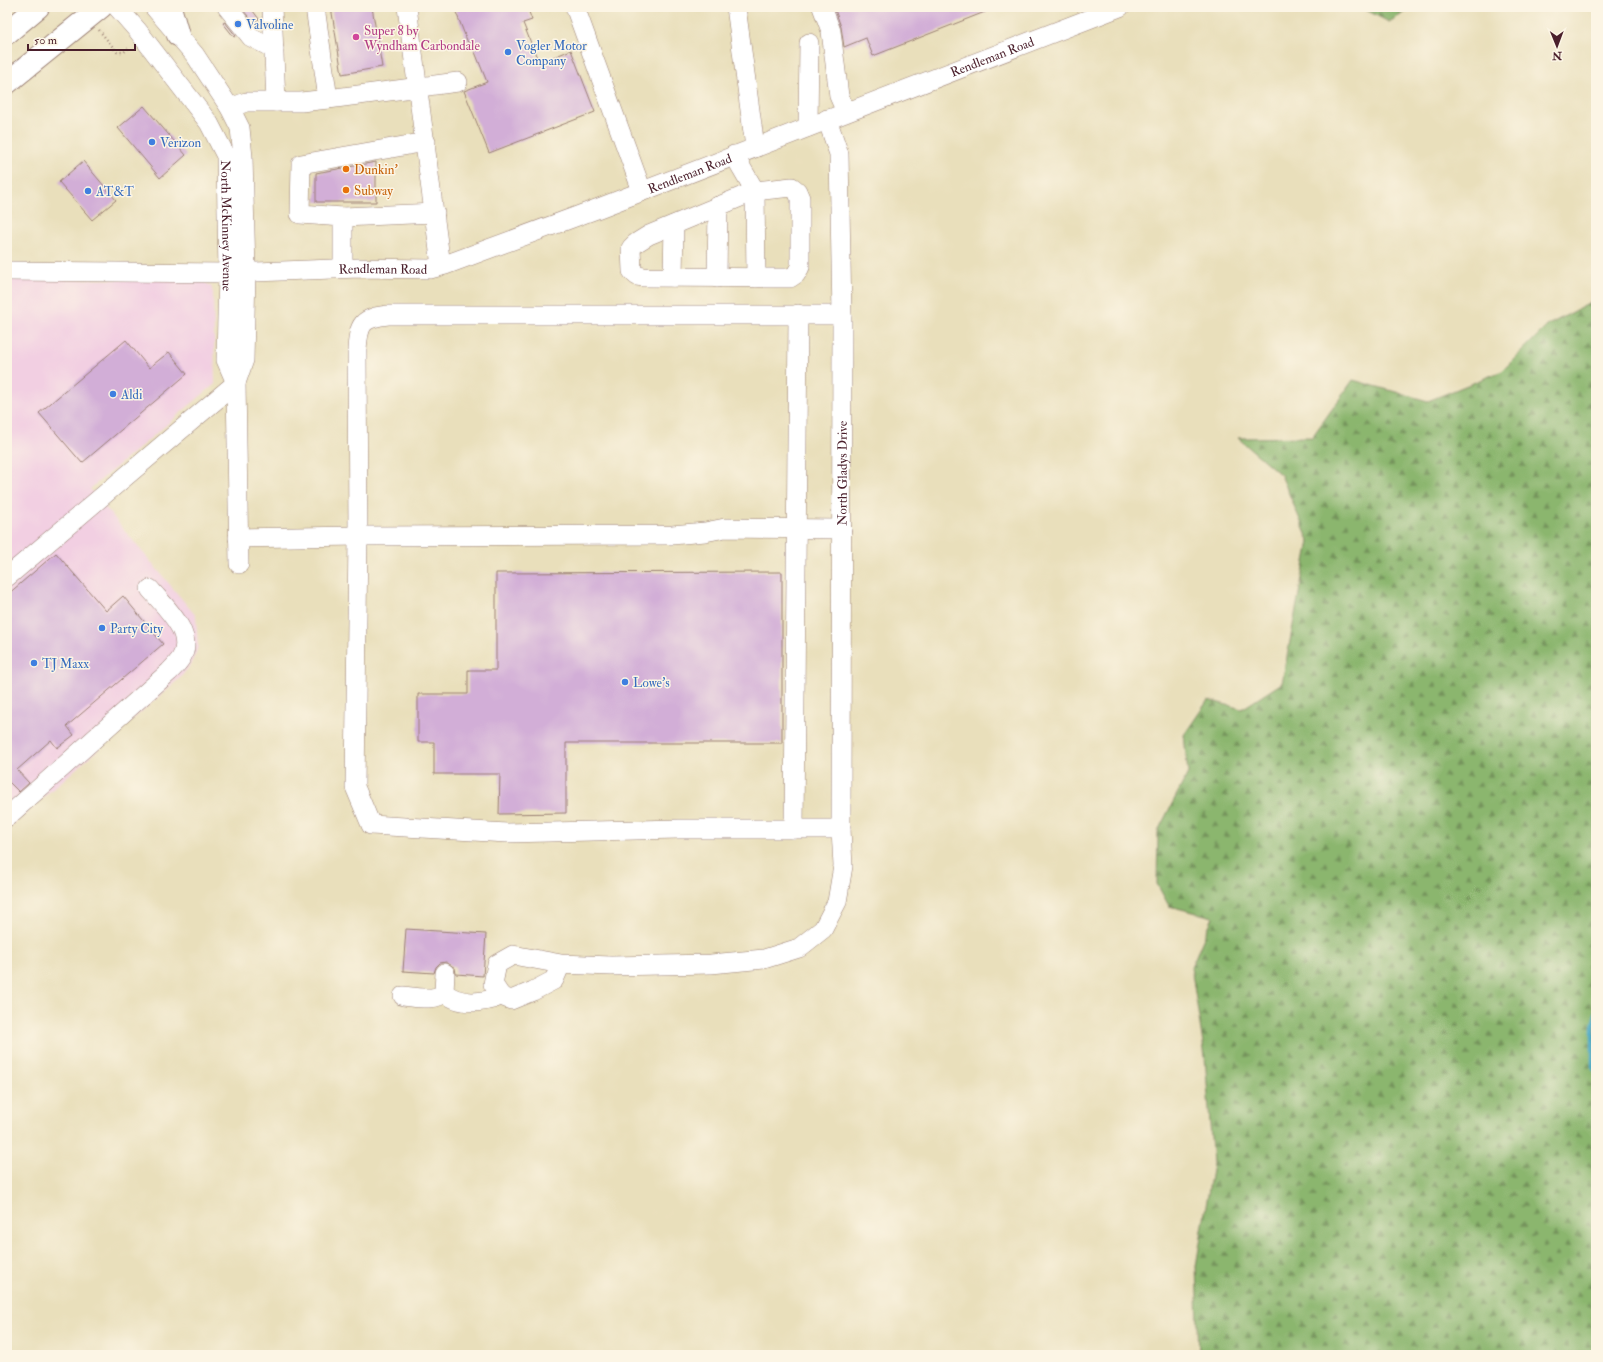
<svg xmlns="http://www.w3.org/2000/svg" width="1603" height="1362" font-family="'IM FELL Double Pica',serif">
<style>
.built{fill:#f2cfe2}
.forest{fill:url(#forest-firs);stroke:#6a6a4c}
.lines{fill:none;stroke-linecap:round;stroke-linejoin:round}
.stream{stroke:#46a8c6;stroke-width:4.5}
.building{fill:#d2aed7}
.minor-casing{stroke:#9a7f73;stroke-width:20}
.highway-casing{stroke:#9a7f73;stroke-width:24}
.path{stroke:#9a7f73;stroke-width:2.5;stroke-dasharray:1 3;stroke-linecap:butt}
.minor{stroke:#fff;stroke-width:19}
.highway{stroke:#fff;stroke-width:22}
.shop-dot{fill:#3f7fe0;stroke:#fcf5e5;stroke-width:1.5}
.hotel-dot{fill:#d1479c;stroke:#fcf5e5;stroke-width:1.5}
.food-dot{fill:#e8710a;stroke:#fcf5e5;stroke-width:1.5}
.labels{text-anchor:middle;stroke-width:3;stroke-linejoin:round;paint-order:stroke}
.shop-label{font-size:13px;fill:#366cbe;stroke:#fcf5e5;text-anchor:start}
.hotel-label{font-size:13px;fill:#b23c85;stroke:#fcf5e5;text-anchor:start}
.street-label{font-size:13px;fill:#4a1f2b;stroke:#fcf5e5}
.food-label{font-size:13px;fill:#c56008;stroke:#fcf5e5;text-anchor:start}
</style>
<defs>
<pattern id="forest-firs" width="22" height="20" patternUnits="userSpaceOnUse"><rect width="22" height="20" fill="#8bb66e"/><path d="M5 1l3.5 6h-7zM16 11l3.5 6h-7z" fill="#74935b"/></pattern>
</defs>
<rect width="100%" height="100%" fill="#fcf5e5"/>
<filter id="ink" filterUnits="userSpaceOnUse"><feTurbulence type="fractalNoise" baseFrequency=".025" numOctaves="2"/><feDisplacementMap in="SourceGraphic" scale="8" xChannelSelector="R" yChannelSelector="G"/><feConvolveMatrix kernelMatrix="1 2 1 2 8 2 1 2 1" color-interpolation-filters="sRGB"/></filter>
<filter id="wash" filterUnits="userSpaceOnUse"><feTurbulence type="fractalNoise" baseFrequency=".012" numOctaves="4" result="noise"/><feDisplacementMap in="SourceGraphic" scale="16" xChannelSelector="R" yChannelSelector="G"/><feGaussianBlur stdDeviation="0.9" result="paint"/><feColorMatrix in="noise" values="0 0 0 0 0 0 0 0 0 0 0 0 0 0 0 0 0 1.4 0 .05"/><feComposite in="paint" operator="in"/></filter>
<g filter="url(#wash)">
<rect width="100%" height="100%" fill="#e9dfbb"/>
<path class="built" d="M 7,279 L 201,280 L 211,286 L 213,293 L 215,384 L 90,489 L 196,616 L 198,647 L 192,663 L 180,678 L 7,829 Z"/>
<path class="forest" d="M 1360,7 L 1414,7 L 1389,22 Z
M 1596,300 L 1596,1355 L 1199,1355 L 1196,1266 L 1213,1164 L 1205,1057 L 1191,967 L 1213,917 L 1169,906 L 1157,884 L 1158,831 L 1188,773 L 1184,735 L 1208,700 L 1242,709 L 1282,683 L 1309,541 L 1281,475 L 1238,438 L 1312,437 L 1353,380 L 1428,401 L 1502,371 L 1548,325 Z"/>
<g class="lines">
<path class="stream" d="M 1596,1013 L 1593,1027 L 1593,1066 L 1596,1071"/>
</g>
<g id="blocks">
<path class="building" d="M 245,7 L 250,7 L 259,19 L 254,23 L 242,9 Z
M 331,7 L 372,7 L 382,67 L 342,74 Z
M 454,7 L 527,7 L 532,20 L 523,23 L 539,63 L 571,50 L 595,112 L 489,153 L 464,91 L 487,82 L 471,42 L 468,43 Z
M 834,7 L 995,7 L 995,8 L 873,56 L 866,38 L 844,47 L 841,27 Z
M 225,22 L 236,36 L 234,37 L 223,23 Z
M 144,106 L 186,155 L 160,178 L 118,128 Z
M 83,161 L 116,200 L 92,220 L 59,182 Z
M 376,162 L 376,202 L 316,202 L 316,173 Z
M 126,340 L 149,368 L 169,352 L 187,374 L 82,463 L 39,413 Z
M 56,553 L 106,611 L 123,596 L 163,644 L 67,726 L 74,735 L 57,748 L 51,740 L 17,770 L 29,783 L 19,792 L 7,780 L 7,595 Z
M 782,572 L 782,743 L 566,743 L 566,813 L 499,814 L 500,774 L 434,774 L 434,742 L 418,742 L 418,694 L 468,694 L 468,670 L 496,670 L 496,573 Z
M 406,929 L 486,934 L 483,976 L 456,974 L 455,968 L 446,962 L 440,963 L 436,967 L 434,973 L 403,971 Z"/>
</g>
</g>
<g filter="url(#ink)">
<use href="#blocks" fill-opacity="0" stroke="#9a7f73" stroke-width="1"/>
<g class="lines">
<g class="minor-casing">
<g id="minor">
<path id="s1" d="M 117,7 L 138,31 L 209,123 L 226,156 L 228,273 L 226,360 L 236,383"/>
<path d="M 154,7 L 195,55 L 230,108 L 240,128 L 243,157 L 246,271 L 244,360 L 236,383 L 239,564"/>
<path d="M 227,7 L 251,37 L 274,49"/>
<path d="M 272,7 L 276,102"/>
<path d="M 407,7 L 441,266"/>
<path d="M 575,7 L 642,191"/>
<path d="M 736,7 L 755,147"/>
<path d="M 822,7 L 831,31 L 839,96 L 846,112"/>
<path d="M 328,99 L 458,82"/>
<path d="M 230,108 L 246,102 L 301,102 L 328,99 L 315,7"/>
<path d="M 808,127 L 809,43"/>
<path d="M 734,155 L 755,191 L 792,187 L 797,191 L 800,198 L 800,267 L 796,274 L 790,278 L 644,277 L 637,276 L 632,271 L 631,248 L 636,243 L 649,235 L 755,191 L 756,278"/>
<path d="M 343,217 L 435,213"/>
<path d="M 343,268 L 343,217 L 300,214 L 301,164 L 426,142"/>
<path id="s2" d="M 7,271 L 228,273 L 359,268 L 430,269 L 445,265 L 599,208 L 1120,7"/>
<path d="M 673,277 L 674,225"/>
<path d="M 717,278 L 718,206"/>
<path d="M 238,538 L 358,536 L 672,535 L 705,532 L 725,528 L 842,529"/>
<path d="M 7,577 L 236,383"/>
<path d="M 7,817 L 169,672 C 173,668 178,663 181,658 C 196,634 164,606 150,589"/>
<path d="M 794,829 L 798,314"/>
<path d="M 841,829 L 679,829 L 507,833 L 371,825 L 355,787 L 358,536 L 357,349 C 359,323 362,318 388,315 L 842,315"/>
<path id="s3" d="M 561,964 L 554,980 L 533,991 L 511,1000 L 501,996 L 493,984 L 497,964 L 513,955 L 561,964 L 611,966 L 711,964 L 764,959 L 799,948 L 823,929 L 837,902 L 843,866 L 841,829 L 842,315 L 839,154 L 827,119"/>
<path d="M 445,973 L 444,992 C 459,1006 484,1003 501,996"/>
<path d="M 403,996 C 414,997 437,1002 444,992"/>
</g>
</g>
<g class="highway-casing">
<path id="highway" d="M 170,7 L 178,35
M 7,33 L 38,7
M 7,83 L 101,7"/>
</g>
<path class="path" d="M 99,30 L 117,52 L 124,52 L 130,47"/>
<use href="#minor" class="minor"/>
<use href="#highway" class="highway"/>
</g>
</g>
<g class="shop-dot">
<circle cx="238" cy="24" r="4"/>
<circle cx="508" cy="52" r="4"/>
<circle cx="152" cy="142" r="4"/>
<circle cx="88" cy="191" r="4"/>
<circle cx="113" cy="394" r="4"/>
<circle cx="102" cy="628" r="4"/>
<circle cx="34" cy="663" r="4"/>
<circle cx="625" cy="682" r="4"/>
</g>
<circle class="hotel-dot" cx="356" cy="37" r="4"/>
<g class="food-dot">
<circle cx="346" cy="169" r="4"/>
<circle cx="346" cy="190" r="4"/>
</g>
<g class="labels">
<g class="shop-label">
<text x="246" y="29">Valvoline</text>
<text x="516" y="50">Vogler Motor<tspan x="516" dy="15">Company</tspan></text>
<text x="160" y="147">Verizon</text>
<text x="96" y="196">AT&amp;T</text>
<text x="121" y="399">Aldi</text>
<text x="110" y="633">Party City</text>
<text x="42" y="668">TJ Maxx</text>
<text x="633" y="687">Lowe's</text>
</g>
<g class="hotel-label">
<text x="364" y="35">Super 8 by<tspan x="364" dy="15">Wyndham Carbondale</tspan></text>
</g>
<g class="street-label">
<text dy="5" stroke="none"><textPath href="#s2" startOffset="1024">Rendleman Road</textPath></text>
<text dy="5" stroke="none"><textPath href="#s2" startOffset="700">Rendleman Road</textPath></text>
<text dy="5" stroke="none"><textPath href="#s1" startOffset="255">North McKinney Avenue</textPath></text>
<text dy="5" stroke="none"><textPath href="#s2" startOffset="376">Rendleman Road</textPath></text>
<text dy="5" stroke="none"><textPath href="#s3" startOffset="908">North Gladys Drive</textPath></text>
</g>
<g class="food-label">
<text x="354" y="174">Dunkin'</text>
<text x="354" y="195">Subway</text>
</g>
</g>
<rect width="1603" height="1362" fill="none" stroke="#fcf5e5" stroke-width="24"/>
<g transform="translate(1557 46) rotate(179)" stroke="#fcf5e5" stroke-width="3" paint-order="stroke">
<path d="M0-3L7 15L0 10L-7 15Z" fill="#4a1f2b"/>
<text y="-6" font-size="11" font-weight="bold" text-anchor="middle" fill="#4a1f2b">N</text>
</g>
<path d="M28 44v6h107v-6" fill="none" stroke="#4a1f2b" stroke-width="2"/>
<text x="34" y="44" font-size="12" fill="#4a1f2b" stroke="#fcf5e5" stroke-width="3" paint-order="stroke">50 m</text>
</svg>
